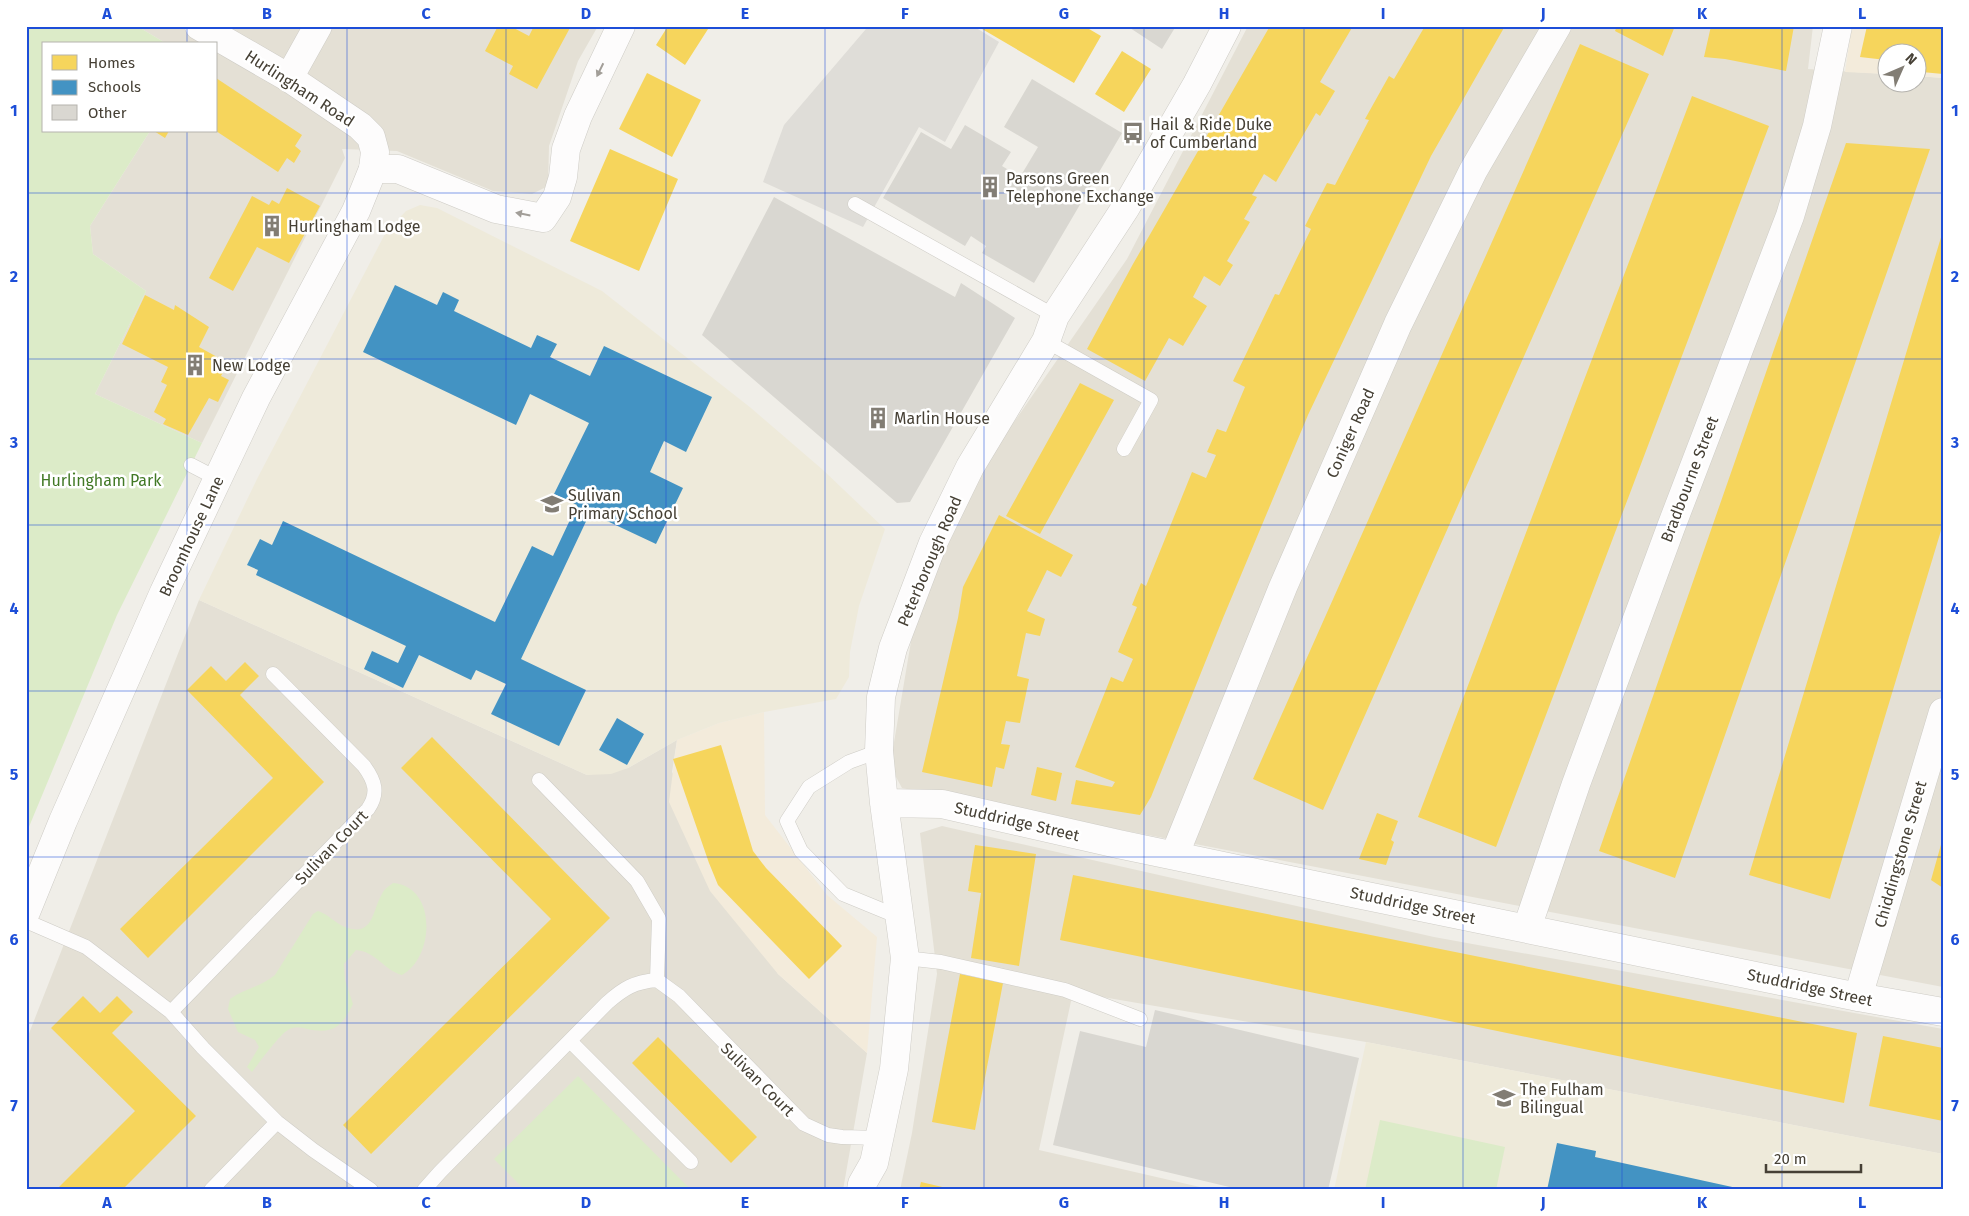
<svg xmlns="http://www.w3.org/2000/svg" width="1969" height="1216" font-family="'Fira Sans',sans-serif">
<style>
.residential{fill:#e4e0d5}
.commercial{fill:#f3ebdb}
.education{fill:#eeeada}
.green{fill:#dcebc8}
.parking{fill:#dfddd8}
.homes{fill:#f6d55c}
.schools{fill:#4393c3}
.building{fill:#d9d7d1}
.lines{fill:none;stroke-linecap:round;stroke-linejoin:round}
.service-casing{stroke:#ceccc6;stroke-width:15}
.minor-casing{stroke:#ceccc6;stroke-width:29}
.tertiary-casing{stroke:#ceccc6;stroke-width:29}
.service{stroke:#fdfcfc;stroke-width:14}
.minor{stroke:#fdfcfc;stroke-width:28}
.tertiary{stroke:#fdfcfc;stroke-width:28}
.oneway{fill:#a29e98}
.grid{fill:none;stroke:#1d4ed8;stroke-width:1;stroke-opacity:0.55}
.labels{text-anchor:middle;stroke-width:5;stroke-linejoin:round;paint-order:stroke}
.street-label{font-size:16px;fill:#464035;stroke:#fff}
.poi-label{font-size:16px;fill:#464035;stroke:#fff;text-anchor:start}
.park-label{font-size:16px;fill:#427926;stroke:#fff}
.neatline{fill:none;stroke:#1d4ed8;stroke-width:2}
.grid-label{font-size:16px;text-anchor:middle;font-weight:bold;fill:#1d4ed8}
</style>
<rect width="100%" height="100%" fill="#f0eee8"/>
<path class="residential" d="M 137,26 L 598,26 L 578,61 L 549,146 L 548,186 L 532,194 L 493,191 L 397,151 L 342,149 L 345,158 L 202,443 L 95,394 L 146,291 L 93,254 L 90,226 L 150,131 L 216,131 L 216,44 L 167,44 Z
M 1248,26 L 1813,26 L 1808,69 L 1886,74 L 1886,82 L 1916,82 L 1917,76 L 1943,78 L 1943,987 L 902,788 L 890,766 L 918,600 L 976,477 L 1127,259 Z
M 199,600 L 587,775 L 628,768 L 677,740 L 672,772 L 778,974 L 867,1053 L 843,1190 L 26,1190 L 26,1041 Z
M 942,826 L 1434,937 L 1943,1029 L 1943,1154 L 1366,1042 L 1073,992 L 1039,1150 L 1213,1190 L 900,1190 L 912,1133 L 937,974 L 920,833 Z"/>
<path class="commercial" d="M 1852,26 L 1943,26 L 1943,78 L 1917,76 L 1916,52 L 1886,52 L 1886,74 L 1845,72 Z
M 764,712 L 765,815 L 827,895 L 877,937 L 867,1053 L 778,974 L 710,891 L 669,802 L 677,740 L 719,723 Z"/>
<path class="education" d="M 420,205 L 437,208 L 602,291 L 751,408 L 823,470 L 885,529 L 859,606 L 850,652 L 849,677 L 836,699 L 764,712 L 719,723 L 677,740 L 628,768 L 611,774 L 587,775 L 199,600 L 257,479 L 386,232 L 406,211 Z
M 1366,1042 L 1943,1154 L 1943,1190 L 1334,1190 Z"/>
<path class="green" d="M 26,26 L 137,26 L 167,44 L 44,44 L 44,131 L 150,131 L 90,226 L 93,254 L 146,291 L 95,394 L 202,443 L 117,615 L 26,834 Z
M 393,883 C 437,886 435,957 402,975 C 384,970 375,951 356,950 L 344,964 L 345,980 L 353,1004 C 341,1028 333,1034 307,1029 C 301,1027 294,1026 288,1030 C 280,1034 259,1063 252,1072 L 247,1067 L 259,1047 L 255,1040 L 238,1032 L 228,1009 L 230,999 C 244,989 262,986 275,975 L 313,914 L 318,911 C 328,914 335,923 345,927 C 374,938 372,910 382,894 C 384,889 389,886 393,883 Z
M 578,1076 L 691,1190 L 525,1190 L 494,1159 Z
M 1380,1120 L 1505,1147 L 1496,1190 L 1365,1190 Z"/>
<path class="parking" d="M 862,26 L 973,26 L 999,42 L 945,142 L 919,127 L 863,227 L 763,182 L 784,125 L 866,29 Z"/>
<path class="homes" d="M 498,26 L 510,26 L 529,36 L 534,26 L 571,26 L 537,89 L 509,74 L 513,66 L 485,51 Z
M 668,26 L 710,26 L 685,65 L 656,45 Z
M 977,26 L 1084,26 L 1101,36 L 1074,83 Z
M 1270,26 L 1353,26 L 1320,82 L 1335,91 L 1320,116 L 1316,113 L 1276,182 L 1264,174 L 1252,195 L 1257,197 L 1244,219 L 1250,222 L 1227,261 L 1233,265 L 1220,286 L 1204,276 L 1193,297 L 1207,306 L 1183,346 L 1169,338 L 1145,381 L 1087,349 L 1133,264 Z
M 1425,26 L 1505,26 L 1431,156 L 1308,415 L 1223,618 L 1151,797 L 1140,815 L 1071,804 L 1076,780 L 1112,787 L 1115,782 L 1075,767 L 1111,677 L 1123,682 L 1133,659 L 1118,652 L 1137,607 L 1132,605 L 1141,583 L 1146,586 L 1192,472 L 1206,478 L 1216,455 L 1207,452 L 1217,429 L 1226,432 L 1245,387 L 1233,381 L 1275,294 L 1279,295 L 1311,229 L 1305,226 L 1327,183 L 1335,185 L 1369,120 L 1365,119 L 1389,76 L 1394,79 Z
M 1617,26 L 1675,26 L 1663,56 L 1615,31 Z
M 1711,26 L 1794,26 L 1786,71 L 1725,59 L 1704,57 Z
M 1867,26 L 1943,26 L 1943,74 L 1922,72 L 1923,63 L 1916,63 L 1916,52 L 1886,52 L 1886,60 L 1860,57 Z
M 1580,44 L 1649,74 L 1323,810 L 1253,779 Z
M 1122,51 L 1151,69 L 1124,112 L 1095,94 Z
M 647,73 L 701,100 L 672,157 L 619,129 Z
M 216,78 L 302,135 L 295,146 L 301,151 L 294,163 L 287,158 L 278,172 L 216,131 Z
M 1692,96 L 1769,126 L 1496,847 L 1418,817 Z
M 154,131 L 169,131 L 165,138 Z
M 1846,143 L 1930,149 L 1675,878 L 1599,851 Z
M 610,149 L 678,179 L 639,271 L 570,241 Z
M 287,188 L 320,206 L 289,263 L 257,247 L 233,291 L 209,278 L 252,196 L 269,205 L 272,200 L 279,204 Z
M 1942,234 L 1943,524 L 1830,899 L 1749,875 Z
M 145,295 L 174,310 L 175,305 L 209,327 L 199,347 L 228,363 L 221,376 L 229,380 L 218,402 L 209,398 L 188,435 L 163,424 L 166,419 L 154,412 L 167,385 L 161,382 L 168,367 L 122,344 Z
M 1080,383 L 1114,400 L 1040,534 L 1006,516 Z
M 999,515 L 1073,555 L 1061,577 L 1047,570 L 1027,611 L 1045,619 L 1040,636 L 1026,633 L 1017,676 L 1029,679 L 1020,723 L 1006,721 L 1001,744 L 1010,745 L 1004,769 L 996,767 L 992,787 L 922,772 L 958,618 L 963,587 Z
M 245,662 L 259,676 L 240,695 L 324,782 L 148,958 L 120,929 L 273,778 L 187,690 L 211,666 L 226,681 Z
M 432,737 L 610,918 L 371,1154 L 343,1125 L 551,919 L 401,768 Z
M 721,745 L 753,851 L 766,868 L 842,946 L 809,979 L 718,885 L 709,863 L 673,759 Z
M 1037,767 L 1062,773 L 1056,801 L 1031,795 Z
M 1377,813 L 1398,821 L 1391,840 L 1394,842 L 1386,865 L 1359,859 Z
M 1942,841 L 1943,841 L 1943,888 L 1931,880 Z
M 975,845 L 1036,854 L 1019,966 L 971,958 L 981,893 L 968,891 Z
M 1073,875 L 1857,1033 L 1844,1103 L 1060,940 Z
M 960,974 L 1003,983 L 975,1130 L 932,1122 Z
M 83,996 L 100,1013 L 117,996 L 133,1012 L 112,1033 L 196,1116 L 122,1190 L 56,1190 L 135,1111 L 51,1028 Z
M 1883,1036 L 1943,1048 L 1943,1121 L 1869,1106 Z
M 658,1037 L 757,1137 L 731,1163 L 632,1063 Z
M 921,1182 L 951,1189 L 951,1190 L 919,1190 Z"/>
<path class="schools" d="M 395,285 L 437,305 L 443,292 L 459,300 L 454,311 L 531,348 L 537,335 L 557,344 L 550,357 L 590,376 L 604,346 L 712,397 L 686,452 L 664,441 L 650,472 L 683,488 L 656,544 L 590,513 L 521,659 L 586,690 L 559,746 L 491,714 L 506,684 L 476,670 L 471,680 L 419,655 L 403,688 L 364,669 L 372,651 L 398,663 L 406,646 L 256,575 L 258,570 L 247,565 L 260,539 L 272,545 L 283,521 L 495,622 L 532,546 L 553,556 L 577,505 L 554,494 L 589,423 L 530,394 L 516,425 L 363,352 Z
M 617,718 L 644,734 L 627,765 L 599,750 Z
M 1557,1143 L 1596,1151 L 1595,1157 L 1746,1190 L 1547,1190 Z"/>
<path class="building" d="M 1127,26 L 1176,26 L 1162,49 Z
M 1032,79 L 1122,133 L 1034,283 L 982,253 L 986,246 L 971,236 L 965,246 L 883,198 L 921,132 L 951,149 L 965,125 L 1011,152 L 1002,166 L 1020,177 L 1038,147 L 1004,127 Z
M 774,197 L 955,297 L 961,283 L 1015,318 L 910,502 L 897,503 L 702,335 Z
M 1155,1010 L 1359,1058 L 1328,1190 L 1242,1190 L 1053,1145 L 1080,1031 L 1146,1047 Z"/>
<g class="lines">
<g class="service-casing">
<path id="service" d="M 855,204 L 1055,316
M 1046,341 L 1151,400 L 1124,449
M 191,465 L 218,479
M 879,751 L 849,762 L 809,787 L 787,821 L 801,851 L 843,894 L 899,917
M 539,780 L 637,881 L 659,919 L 657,980
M 26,921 L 86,947 L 171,1012 L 203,1048 L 277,1122 L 313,1150 L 371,1190
M 905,958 L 941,962 L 1065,990 L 1140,1019
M 171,1012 L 368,809 C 379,793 375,781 364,766 L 273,674
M 570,1041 L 691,1162
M 211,1190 L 277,1122
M 424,1190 L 440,1172 L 607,1003 C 624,988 634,982 657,980 L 679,996 L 804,1124 L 828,1135 L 842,1137 L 879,1138"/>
</g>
<g class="minor-casing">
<path id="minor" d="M 289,78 L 318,26
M 373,169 L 398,169 L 496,209 L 543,218 L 557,197 L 563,177 L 566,149 L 578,116 L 621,26
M 884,803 L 942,804 L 1118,844 L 1357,894 L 1858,997 L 1943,1012
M 1175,854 L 1283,587 L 1398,324 L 1473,171 L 1557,26
M 1527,928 L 1576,784 L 1671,527 L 1790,216 L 1817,126 L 1838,26
M 1858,997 L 1943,712
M 861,1190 L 862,1184 L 874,1163 L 894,1069 L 905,958 L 884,803 L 879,751 L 881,697 L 893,648 L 933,543 L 970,467 L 1046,341 L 1055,316 L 1126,207 L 1197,84 L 1227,26"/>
</g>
<g class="tertiary-casing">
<path id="tertiary" d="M 26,912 L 63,821 L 164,592 L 256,398 L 356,211 L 373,169 L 375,152 L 371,137 L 360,126 L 289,78 L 199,26"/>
</g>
<use href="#service" class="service"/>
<use href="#minor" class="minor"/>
<use href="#tertiary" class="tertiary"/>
</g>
<defs><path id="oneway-solid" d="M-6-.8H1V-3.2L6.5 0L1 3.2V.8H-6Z" transform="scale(1.25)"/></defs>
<g class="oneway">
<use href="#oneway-solid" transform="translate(600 70) rotate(116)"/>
<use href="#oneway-solid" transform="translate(523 214) rotate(-169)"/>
</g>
<path class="grid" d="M 187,26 L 187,44M 347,26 L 347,1190M 506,26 L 506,1190M 666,26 L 666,1190M 825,26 L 825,1190M 984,26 L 984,1190M 1144,26 L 1144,1190M 1304,26 L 1304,1190M 1463,26 L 1463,1190M 1622,26 L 1622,1190M 1782,26 L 1782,1190M 187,131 L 187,1190M 26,193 L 1943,193M 26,359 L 1943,359M 26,525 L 1943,525M 26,691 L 1943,691M 26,857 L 1943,857M 26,1023 L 1943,1023"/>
<defs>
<g id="bus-bare" transform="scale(1.725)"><path d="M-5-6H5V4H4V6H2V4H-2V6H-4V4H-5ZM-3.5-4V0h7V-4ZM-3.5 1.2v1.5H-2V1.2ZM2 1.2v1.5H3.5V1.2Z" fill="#827d74" stroke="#fff" stroke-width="2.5" paint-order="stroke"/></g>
<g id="building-bare" transform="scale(1.725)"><path d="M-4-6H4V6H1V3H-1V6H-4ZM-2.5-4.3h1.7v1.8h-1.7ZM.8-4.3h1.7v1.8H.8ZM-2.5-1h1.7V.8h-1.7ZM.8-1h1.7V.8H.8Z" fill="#827d74" stroke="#fff" stroke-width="2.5" paint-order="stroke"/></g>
<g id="school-bare" transform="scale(1.725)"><path d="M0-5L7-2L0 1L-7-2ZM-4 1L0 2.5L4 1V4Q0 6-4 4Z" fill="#827d74" stroke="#fff" stroke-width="2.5" paint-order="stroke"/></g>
</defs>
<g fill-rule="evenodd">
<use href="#bus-bare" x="1133" y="133"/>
<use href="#building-bare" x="990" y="187"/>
<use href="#building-bare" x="272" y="226"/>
<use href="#building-bare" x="195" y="365"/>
<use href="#building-bare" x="878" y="418"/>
<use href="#school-bare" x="552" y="504"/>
<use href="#school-bare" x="1504" y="1098"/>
</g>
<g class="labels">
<g class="street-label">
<text transform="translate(300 88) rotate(33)" y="6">Hurlingham Road</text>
<text transform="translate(1350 433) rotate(-66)" y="6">Coniger Road</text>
<text transform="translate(1689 479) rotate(-69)" y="6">Bradbourne Street</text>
<text transform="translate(191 536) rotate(-65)" y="6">Broomhouse Lane</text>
<text transform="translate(929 561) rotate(-67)" y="6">Peterborough Road</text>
<text transform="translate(1017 821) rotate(13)" y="6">Studdridge Street</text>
<text transform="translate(331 847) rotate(-46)" y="6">Sulivan Court</text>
<text transform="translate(1900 854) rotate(-74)" y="6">Chiddingstone Street</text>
<text transform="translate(1413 905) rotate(12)" y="6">Studdridge Street</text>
<text transform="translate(1810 987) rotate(12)" y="6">Studdridge Street</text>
<text transform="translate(758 1079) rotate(45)" y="6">Sulivan Court</text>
</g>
<g class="poi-label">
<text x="1150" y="130">Hail &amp; Ride Duke<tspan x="1150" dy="18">of Cumberland</tspan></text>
<text x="1006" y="184">Parsons Green<tspan x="1006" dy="18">Telephone Exchange</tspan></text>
<text x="288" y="232">Hurlingham Lodge</text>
<text x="212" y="371">New Lodge</text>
<text x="894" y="424">Marlin House</text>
<text x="568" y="501">Sulivan<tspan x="568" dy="18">Primary School</tspan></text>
<text x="1520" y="1095">The Fulham<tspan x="1520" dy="18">Bilingual</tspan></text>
</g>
<g class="park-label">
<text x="101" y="486">Hurlingham Park</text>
</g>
</g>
<rect width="1969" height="1216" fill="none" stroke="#ffffff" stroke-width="55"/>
<rect x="42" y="42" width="175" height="90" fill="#ffffff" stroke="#b5b3ae"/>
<rect x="52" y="55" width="25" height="15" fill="#f6d55c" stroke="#b5b3ae"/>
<text x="88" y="68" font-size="15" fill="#464035">Homes</text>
<rect x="52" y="80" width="25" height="15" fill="#4393c3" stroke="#b5b3ae"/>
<text x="88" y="92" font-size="15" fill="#464035">Schools</text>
<rect x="52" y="105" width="25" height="15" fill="#d9d7d1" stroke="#b5b3ae"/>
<text x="88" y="118" font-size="15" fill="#464035">Other</text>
<g transform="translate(1902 68) rotate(45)"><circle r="24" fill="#ffffff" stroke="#b5b3ae"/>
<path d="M0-4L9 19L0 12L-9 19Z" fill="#827d74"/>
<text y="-8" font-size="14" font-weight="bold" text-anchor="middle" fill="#464035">N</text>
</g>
<path d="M1766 1164v8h95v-8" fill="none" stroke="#464035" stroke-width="2.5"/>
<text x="1774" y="1164" font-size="15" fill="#464035" stroke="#ffffff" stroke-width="4" paint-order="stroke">20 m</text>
<rect x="28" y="28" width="1914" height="1160" class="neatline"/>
<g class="grid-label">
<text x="107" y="19">A</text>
<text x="267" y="19">B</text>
<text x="426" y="19">C</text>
<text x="586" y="19">D</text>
<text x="745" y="19">E</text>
<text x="905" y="19">F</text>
<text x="1064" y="19">G</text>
<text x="1224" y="19">H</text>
<text x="1383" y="19">I</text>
<text x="1543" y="19">J</text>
<text x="1702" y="19">K</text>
<text x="1862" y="19">L</text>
<text x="14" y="116">1</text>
<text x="1955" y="116">1</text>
<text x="14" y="282">2</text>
<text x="1955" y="282">2</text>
<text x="14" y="448">3</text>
<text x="1955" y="448">3</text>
<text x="14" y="614">4</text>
<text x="1955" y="614">4</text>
<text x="14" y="780">5</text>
<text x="1955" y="780">5</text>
<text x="14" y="945">6</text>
<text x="1955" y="945">6</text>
<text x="14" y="1111">7</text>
<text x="1955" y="1111">7</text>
<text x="107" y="1208">A</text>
<text x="267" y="1208">B</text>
<text x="426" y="1208">C</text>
<text x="586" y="1208">D</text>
<text x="745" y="1208">E</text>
<text x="905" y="1208">F</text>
<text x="1064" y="1208">G</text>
<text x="1224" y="1208">H</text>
<text x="1383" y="1208">I</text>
<text x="1543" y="1208">J</text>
<text x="1702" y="1208">K</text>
<text x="1862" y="1208">L</text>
</g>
</svg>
